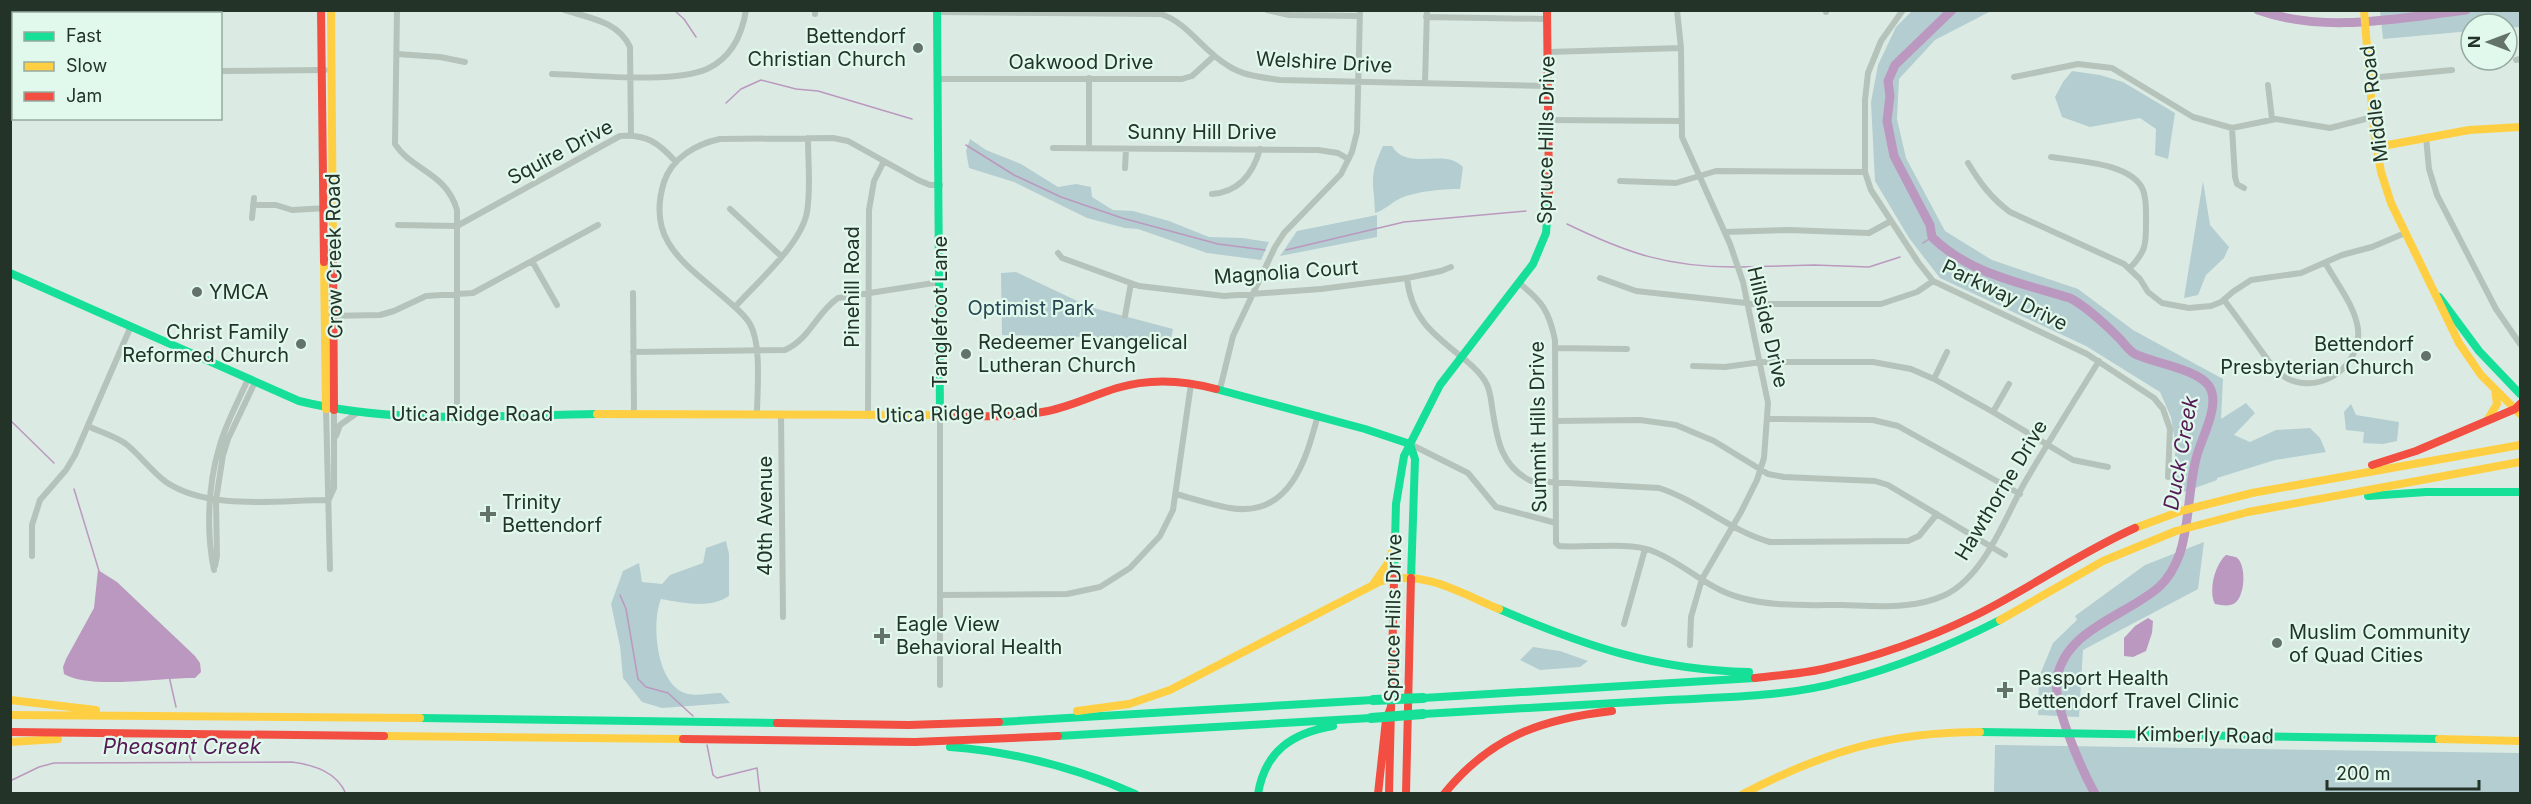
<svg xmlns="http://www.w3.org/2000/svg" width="2531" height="804" font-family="Inter,sans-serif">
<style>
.green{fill:#b4cdd0}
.water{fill:#bb98bf}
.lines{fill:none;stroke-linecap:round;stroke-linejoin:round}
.stream{stroke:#bb98bf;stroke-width:1.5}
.river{stroke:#bb98bf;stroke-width:9}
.street{stroke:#b5c3bb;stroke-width:6}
.fast{stroke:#16e098;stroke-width:8}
.slow{stroke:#ffcf43;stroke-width:8}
.jam{stroke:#f24e42;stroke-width:8}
.fast-bridge{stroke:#16e098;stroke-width:10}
.poi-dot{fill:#647369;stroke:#e1f9ed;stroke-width:2}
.labels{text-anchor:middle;stroke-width:4.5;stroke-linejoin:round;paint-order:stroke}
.poi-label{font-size:20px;fill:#243328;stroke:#e1f9ed;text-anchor:start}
.street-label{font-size:20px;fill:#243328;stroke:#e1f9ed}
.park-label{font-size:20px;fill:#284552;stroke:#e1f9ed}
.water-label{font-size:21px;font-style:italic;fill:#551955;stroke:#e1f9ed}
</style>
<rect width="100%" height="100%" fill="#dbebe3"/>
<path class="green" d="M 1912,11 L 1991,11 L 1935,40 L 1899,79 L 1897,119 L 1906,158 L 1945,231 L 1992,260 L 2078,289 L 2133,330 L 2223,379 L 2221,419 L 2246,403 L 2255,413 L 2234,435 L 2250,442 L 2276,430 L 2310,428 L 2320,438 L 2326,452 L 2275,460 L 2217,478 L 2217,480 L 2170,497 L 2176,447 L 2171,417 L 2160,392 L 2086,346 L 1940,278 L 1909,238 L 1875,181 L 1871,102 L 1878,65 L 1896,27 Z
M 2380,11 L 2520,11 L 2520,27 L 2507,28 L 2507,24 L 2471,24 L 2471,31 L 2383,39 Z
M 2072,71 L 2100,75 L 2123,82 L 2175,113 L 2168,159 L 2155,155 L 2156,129 L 2140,118 L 2090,127 L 2062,117 L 2055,97 L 2063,82 Z
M 970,139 L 986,150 L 1021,164 L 1058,187 L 1076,184 L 1091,187 L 1092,197 L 1113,210 L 1133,211 L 1169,221 L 1209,237 L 1242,238 L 1269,242 L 1261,260 L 1207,253 L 1138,229 L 1125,228 L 1087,218 L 1014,182 L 969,168 L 966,151 Z
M 1383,146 L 1392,146 C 1407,172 1445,147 1463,167 L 1460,189 C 1442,189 1418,191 1401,198 C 1392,202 1385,210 1375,213 C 1374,182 1368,177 1383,146 Z
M 2203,181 L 2210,225 L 2229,247 L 2224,258 L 2206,275 L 2198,295 L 2184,298 Z
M 1377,215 L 1377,237 L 1280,256 L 1297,231 Z
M 1016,272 L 1090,307 L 1173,329 L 1171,339 L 1002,335 L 1001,273 Z
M 2351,404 L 2356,415 L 2399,422 L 2397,441 L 2383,444 L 2363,443 L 2364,432 L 2346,430 L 2344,412 Z
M 726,541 L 729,554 L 729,596 C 710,609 684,603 661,599 C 651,623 656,687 688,694 C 698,696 711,693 721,693 L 730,703 L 662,708 L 642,702 L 623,678 L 620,646 L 611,604 L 623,571 L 639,563 L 642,582 L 662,584 L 670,575 L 703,563 L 706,548 Z
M 2204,542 L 2198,589 L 2083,650 L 2079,717 L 2038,715 L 2039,677 L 2053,643 L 2077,620 L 2075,616 L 2145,565 Z
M 1533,647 L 1560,651 L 1588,661 L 1580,667 L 1540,670 L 1520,660 Z
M 1995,745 L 2520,753 L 2520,793 L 1994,793 Z"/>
<path class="water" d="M 2226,555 C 2227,555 2235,557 2236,557 C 2247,564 2245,596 2235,603 C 2229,607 2222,605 2215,604 C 2208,591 2215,564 2226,555 Z
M 98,570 L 117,582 L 195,656 L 200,663 L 201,672 L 195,678 C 163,677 89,690 64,674 L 63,667 L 66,659 L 94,608 Z
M 2148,618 L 2153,621 L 2152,633 L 2146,651 L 2133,657 L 2124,656 L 2124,638 L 2135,626 Z"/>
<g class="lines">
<path class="stream" d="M 674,10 L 684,19 L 696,37
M 726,103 L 741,89 L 761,80 L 796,89 L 818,91 L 912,119
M 966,145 L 1014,175 L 1061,197 L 1122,218 L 1218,244 L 1265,250
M 1567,224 C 1627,253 1667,267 1735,267
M 1923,243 L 1932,237
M 1286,250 L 1404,222 L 1526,211
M 1740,267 L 1814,265 L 1869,267 L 1900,257
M 10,420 L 54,463
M 74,489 L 99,571
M 620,595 L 626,609 L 638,679 L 646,687 L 668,693 L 693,716
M 169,676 L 176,707
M 707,745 L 713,775 L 717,778 L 757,768 L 760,794
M 186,746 L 191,760
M 10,781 L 39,767 L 54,763 L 292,762 C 314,765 337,772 346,794"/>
<path class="river" d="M 1952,10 L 1895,65 L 1888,81 L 1890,96 L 1887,121 L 1894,156 L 1930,225 L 1932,237 C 1969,274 2022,283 2070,298 C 2087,307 2105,324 2119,338 C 2124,343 2128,350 2135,354 C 2153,363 2198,369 2209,386 C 2221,404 2202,437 2197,455 C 2188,487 2190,522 2180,553 C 2175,567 2169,578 2159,587 C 2126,616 2066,629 2057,678 C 2052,704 2082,770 2095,794
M 2258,10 C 2325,34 2398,18 2466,10"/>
<path class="street" d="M 189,10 L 189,14
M 397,10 L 395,144 C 411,170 446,172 457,210 L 457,416
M 564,10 C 589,18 618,21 630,47 L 631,135
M 815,10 L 815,14
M 1267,10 L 1289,15 L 1359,16
M 1677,10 L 1681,48 L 1682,137 L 1730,244 L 1743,282 L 1768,403 L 1764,458 L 1757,480 L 1741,512 L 1702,579 L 1691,617 L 1690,645
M 1826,10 L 1826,12
M 1903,10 L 1881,41 L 1868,73 L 1865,100 L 1865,172 L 1871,190 L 1918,262 L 1933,281 L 2087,354 L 2154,398 L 2163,409 L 2170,429 L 2168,477
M 937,12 L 1161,14 C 1188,23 1202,50 1227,65 C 1243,76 1261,77 1280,80 L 1549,86
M 1426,17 L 1547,19
M 1548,52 L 1681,48
M 397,54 L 440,57 L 465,62
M 2516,60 L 2520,59
M 220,71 L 325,70
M 10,73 L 14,73
M 552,74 C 591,75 673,84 707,69 C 731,58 742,35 746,10
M 2014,77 L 2078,64 L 2112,68 L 2193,117 L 2232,128 L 2276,119 L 2330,128 L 2373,117
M 2370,78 L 2452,70
M 939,79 L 1182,79 L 1192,76 L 1214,56
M 1425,83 L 1427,10
M 2268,85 L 2272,119
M 1549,120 L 1681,121
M 2232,128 L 2235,177 L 2237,184 L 2244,188
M 2426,137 L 2429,169 L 2437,195 L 2496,309 L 2520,344
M 1053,148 L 1318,150 L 1338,153 L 1348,159
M 1089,148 L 1089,78
M 2051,157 C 2076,161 2132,163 2143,190 C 2147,200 2146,213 2146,223 C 2146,245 2146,251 2130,268
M 1968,163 C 1980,183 1991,198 2010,212 L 2124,264 L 2140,279 L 2148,292 L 2162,303 L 2189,308 L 2211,306 L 2221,302 L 2234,291 L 2251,280 L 2301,273 L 2342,255 L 2372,247 L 2405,233
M 1125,168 L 1126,149
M 1620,181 L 1676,183 L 1716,171 L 1865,172
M 1212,194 C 1239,192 1253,174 1260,149
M 253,205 L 276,205 L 292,210 L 327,208
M 730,209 L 781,256
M 252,218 L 254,198
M 398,225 L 457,226 L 620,136 C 646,134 658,142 676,162
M 1725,232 L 1789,230 L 1869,233 L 1891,221
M 1058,253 L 1062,258 L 1139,286 L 1224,296 L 1321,289 L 1407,278 L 1441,271 L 1451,267
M 532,261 L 557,305
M 1407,278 C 1411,318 1433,334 1463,358 C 1471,365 1479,371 1485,381 C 1490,388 1491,399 1492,407 C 1497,438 1500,466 1531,481 L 1659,488 C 1699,501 1730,531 1770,542 L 1908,541 L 1919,536 L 1937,514
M 1600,278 L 1636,291 L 1755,304 L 1881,304 L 1917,292 L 1933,281
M 1519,283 C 1542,301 1549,311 1555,340 L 1556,543 L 1559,546 C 1585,548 1628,542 1650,550 C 1681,561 1706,588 1738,597 C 1771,607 1808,605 1842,605 C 1877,606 1913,610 1945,595 C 1985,576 2005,517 2025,482 C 2049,441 2074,401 2099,361
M 633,293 L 634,414
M 2224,300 C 2237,317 2249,334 2262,352 C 2267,358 2272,368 2279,373 C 2312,400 2362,370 2358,329 C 2355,306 2337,284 2326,264
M 735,307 C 757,282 801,245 807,212 C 811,188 808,162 808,138
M 326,316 L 380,315 L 394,311 L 426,296 L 473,293 L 598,225
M 1125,316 L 1131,283
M 1555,348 L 1627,349
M 633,352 L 785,350 C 810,339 816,313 838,298 L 940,282
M 1693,366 L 1725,367 L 1761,362 L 1873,362 L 1911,369 L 1934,379 L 1993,412 L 2073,460 L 2108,467
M 1934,379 L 1947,352
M 1220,389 L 1233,336 L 1275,247 L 1284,233 L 1341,174 L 1352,152 L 1357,132 L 1360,10
M 326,409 L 330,569
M 1993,412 L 2009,384
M 757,415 C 757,391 762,345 750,324 C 745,315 736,308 728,301 C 688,265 645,243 664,182 C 672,158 696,144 720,139 L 833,138 L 848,141 L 918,180 L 930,185 L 940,185
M 781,415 L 783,617
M 868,416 L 869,210 L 874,181 L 884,161
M 940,416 L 940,685
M 1768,419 L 1873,420 L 1898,426 L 2020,494
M 1556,421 L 1640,420 L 1676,425 L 1714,441 L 1768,474 L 1784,477 L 1875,481 L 1888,485 L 2005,555
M 88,426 C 100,432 115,436 126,444 C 140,455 151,471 166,482 C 209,511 278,500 328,500
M 336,436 L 340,425 L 357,413
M 1410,444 L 1468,473 L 1496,507 L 1556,523
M 1176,494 C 1194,499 1212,505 1230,508 C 1290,518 1306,460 1318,415
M 329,499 L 334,488 L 334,410
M 32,556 L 32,525 L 40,500 L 66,470 L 75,455 L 131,326
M 215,566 L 217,556 L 216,500 L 223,455 L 228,439 L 255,382
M 214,570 C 206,532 208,485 219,448 C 225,425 238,402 248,379
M 940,595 L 1067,594 L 1100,587 L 1130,568 L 1160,536 L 1173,510 L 1191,384
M 1624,624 L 1645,549"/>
<path class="fast" d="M 937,10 L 940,416
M 10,273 L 299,401 C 397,425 497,415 597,414
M 2439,297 L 2479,351 L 2520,394
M 1216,389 L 1365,429 L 1410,444
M 1410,444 L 1415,459 L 1411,578
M 2368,496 L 2426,492 L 2520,492
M 1394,578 L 1396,504 L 1404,456 L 1440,385 L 1533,264 L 1546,233 L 1549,196
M 1499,609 C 1585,646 1655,670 1749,672
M 1423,698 L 1755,678
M 1423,714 C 1505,709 1586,705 1668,700 C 1726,697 1787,697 1844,681 C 1899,667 1949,646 2000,620
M 420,718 L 777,723
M 999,722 L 1373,700
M 1980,732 L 2439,739
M 1058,736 L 1371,718
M 950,747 C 1016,752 1075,767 1135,794
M 1258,794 C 1265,751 1292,733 1333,726"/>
<path class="slow" d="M 331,10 L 333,252
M 2364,10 L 2374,132 L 2381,172 L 2391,203 L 2459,343 L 2481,375 L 2520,414
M 2377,147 L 2469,130 L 2520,127
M 324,262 L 326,409
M 597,414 L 934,415
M 2488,419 L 2497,404 L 2495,389
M 2135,528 L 2181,511 L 2252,493 L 2520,445
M 1374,583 L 1388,563 L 1395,544
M 2000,620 L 2103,561 L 2176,531 L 2248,512 L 2520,462
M 10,700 L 96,710
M 1077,711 L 1129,704 L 1170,690 L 1381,581 C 1426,570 1458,592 1499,609
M 10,715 L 420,718
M 384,736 L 683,739
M 2439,739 L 2520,741
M 10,742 L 58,739
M 1743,794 C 1824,752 1888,732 1980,732"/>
<path class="jam" d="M 321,10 L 324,262
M 1547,10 L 1549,196
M 333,252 L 334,410
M 934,415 C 971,416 1010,419 1048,411 C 1072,406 1094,395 1117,388 C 1150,378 1183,380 1216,389
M 2372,465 L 2416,451 L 2515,409 L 2520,404
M 1755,678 C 1778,675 1801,674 1823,669 C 1875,657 1927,639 1974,616 C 2029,589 2079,553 2135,528
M 777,723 L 909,725 L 999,722
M 10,732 L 384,736
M 683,739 L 915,742 L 1058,736
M 1378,794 L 1386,720 L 1391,707
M 1389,794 L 1394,578
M 1406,794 L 1411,578
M 1444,794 C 1490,737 1541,719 1612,711"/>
<path class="fast-bridge" d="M 1373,700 L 1423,698
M 1371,718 L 1423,714"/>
</g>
<g class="poi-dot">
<circle cx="918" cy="48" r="6"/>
<circle cx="197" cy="292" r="6"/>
<circle cx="301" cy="344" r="6"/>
<circle cx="966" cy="354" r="6"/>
<circle cx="2426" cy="356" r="6"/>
<path d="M485 505h6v6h6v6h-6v6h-6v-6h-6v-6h6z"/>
<path d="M879 627h6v6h6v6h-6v6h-6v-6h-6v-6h6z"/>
<circle cx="2277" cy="643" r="6"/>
<path d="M2002 681h6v6h6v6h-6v6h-6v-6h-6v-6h6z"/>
</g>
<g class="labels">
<g class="poi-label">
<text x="906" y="43" text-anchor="end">Bettendorf<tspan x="906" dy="23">Christian Church</tspan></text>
<text x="209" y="299">YMCA</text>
<text x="289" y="339" text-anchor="end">Christ Family<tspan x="289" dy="23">Reformed Church</tspan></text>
<text x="978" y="349">Redeemer Evangelical<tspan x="978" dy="23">Lutheran Church</tspan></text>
<text x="2414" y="351" text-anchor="end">Bettendorf<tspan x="2414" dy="23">Presbyterian Church</tspan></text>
<text x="502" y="509">Trinity<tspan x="502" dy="23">Bettendorf</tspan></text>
<text x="896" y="631">Eagle View<tspan x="896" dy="23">Behavioral Health</tspan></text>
<text x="2289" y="639">Muslim Community<tspan x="2289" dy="23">of Quad Cities</tspan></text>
<text x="2018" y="685">Passport Health<tspan x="2018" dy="23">Bettendorf Travel Clinic</tspan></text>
</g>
<g class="street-label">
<text x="1081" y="69">Oakwood Drive</text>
<text transform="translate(1324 62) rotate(3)" y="7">Welshire Drive</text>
<text transform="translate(2374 104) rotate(-97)" y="7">Middle Road</text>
<text x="1202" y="139">Sunny Hill Drive</text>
<text transform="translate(1546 140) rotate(-89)" y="7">Spruce Hills Drive</text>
<text transform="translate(560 152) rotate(-28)" y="7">Squire Drive</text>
<text transform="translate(334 256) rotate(-91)" y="7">Crow Creek Road</text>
<text transform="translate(1286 272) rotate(-4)" y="7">Magnolia Court</text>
<text transform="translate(852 287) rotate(-90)" y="7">Pinehill Road</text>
<text transform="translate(2005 295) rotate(26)" y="7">Parkway Drive</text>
<text transform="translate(940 312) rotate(-90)" y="7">Tanglefoot Lane</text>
<text transform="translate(1768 327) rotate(77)" y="7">Hillside Drive</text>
<text transform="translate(957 413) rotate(-2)" y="7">Utica Ridge Road</text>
<text x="472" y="421">Utica Ridge Road</text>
<text transform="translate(1538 427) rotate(-91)" y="7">Summit Hills Drive</text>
<text transform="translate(2001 490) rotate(-59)" y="7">Hawthorne Drive</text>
<text transform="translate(765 516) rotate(-90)" y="7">40th Avenue</text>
<text transform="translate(1393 618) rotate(-89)" y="7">Spruce Hills Drive</text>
<text transform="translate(2205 735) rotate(1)" y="7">Kimberly Road</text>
</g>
<g class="park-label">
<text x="1031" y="315">Optimist Park</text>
</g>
<g class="water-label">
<text transform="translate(2181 453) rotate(-80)" y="7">Duck Creek</text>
<text x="182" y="754">Pheasant Creek</text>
</g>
</g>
<rect width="2531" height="804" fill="none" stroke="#243328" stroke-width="24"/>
<rect x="12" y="12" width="210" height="108" fill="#e1f9ed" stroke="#95aa9e" stroke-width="1.5"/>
<rect x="24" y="32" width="30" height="9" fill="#16e098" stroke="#95aa9e" stroke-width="1.5"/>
<text x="66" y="42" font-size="18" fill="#243328">Fast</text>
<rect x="24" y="62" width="30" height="9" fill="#ffcf43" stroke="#95aa9e" stroke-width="1.5"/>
<text x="66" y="72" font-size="18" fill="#243328">Slow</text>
<rect x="24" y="92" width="30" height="9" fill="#f24e42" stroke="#95aa9e" stroke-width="1.5"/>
<text x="66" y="102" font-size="18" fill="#243328">Jam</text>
<g transform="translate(2489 42) rotate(270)"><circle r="28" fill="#e1f9ed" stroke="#95aa9e" stroke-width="1.5"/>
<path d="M0-4.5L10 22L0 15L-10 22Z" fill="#647369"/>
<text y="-9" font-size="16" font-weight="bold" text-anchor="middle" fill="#243328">N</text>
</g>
<path d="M2327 780v9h152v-9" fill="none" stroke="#243328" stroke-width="3"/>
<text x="2336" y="780" font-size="18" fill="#243328" stroke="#e1f9ed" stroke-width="4.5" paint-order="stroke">200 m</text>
</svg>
